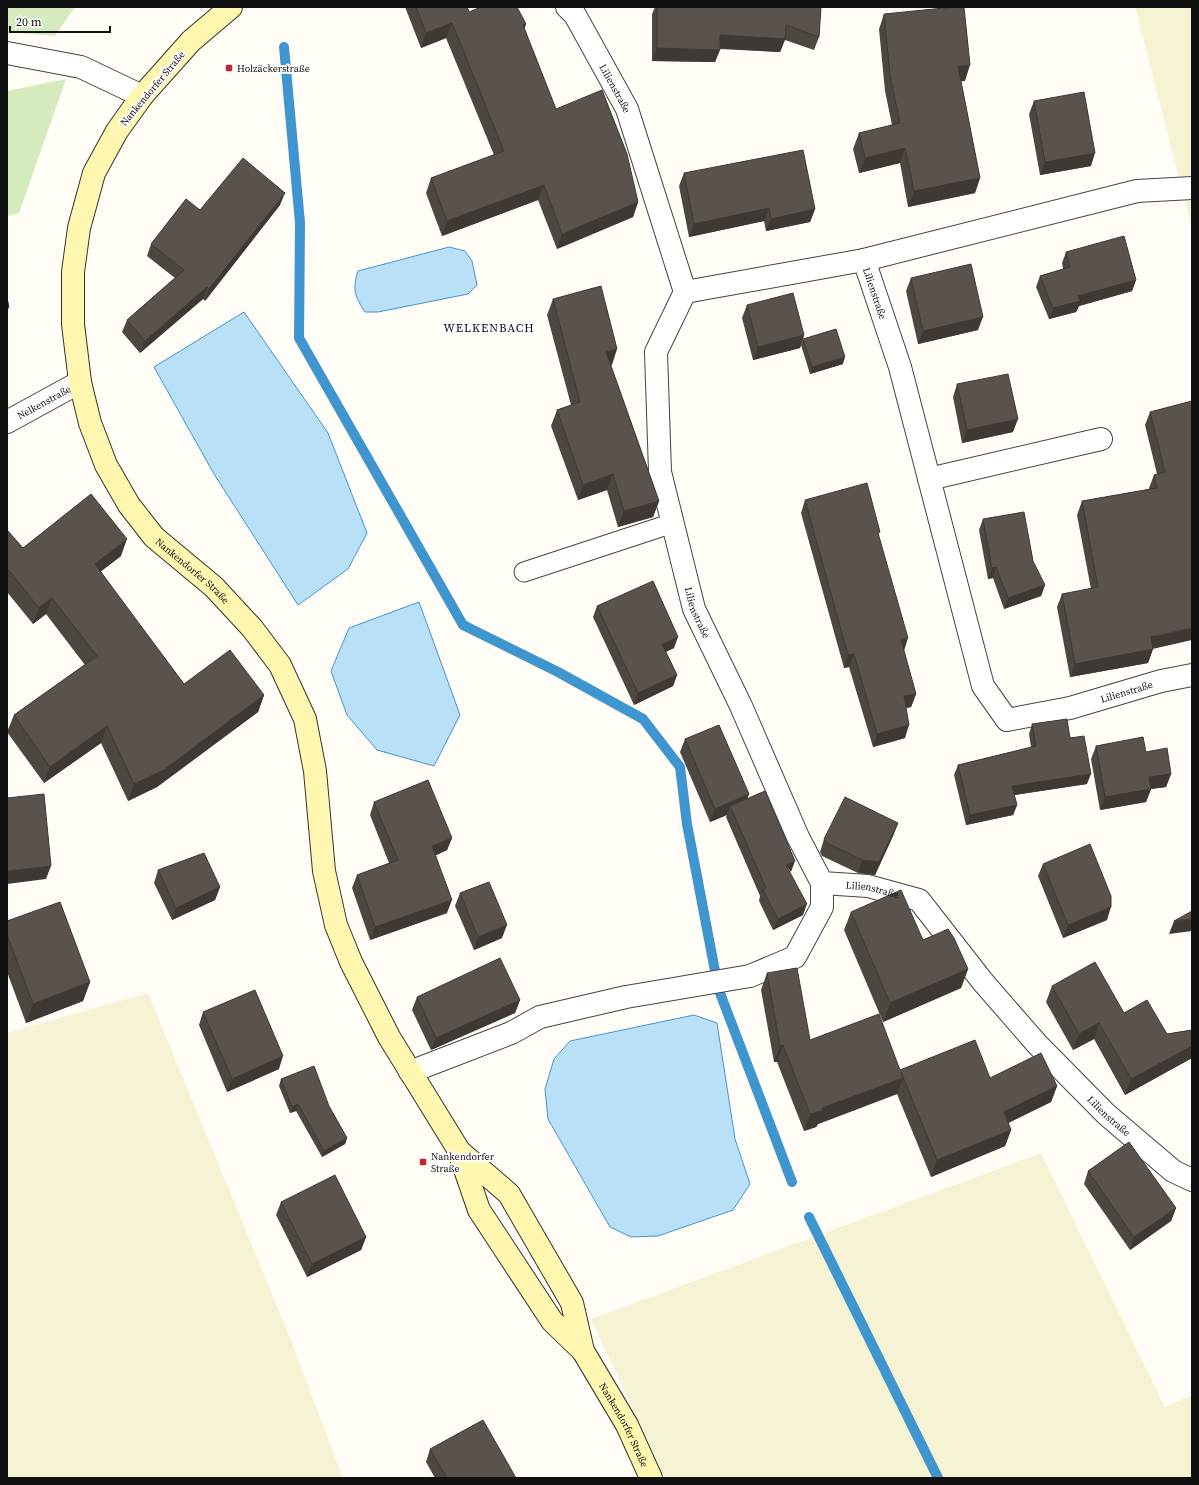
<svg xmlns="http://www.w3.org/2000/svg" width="1199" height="1485" font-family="'Source Serif 4',serif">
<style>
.farmland{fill:#f6f3d4}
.green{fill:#d5ebbd}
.water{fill:#b9e0f7;stroke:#3f96cf}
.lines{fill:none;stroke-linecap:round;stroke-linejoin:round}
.stream{stroke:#3f96cf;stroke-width:10}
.lane-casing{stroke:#444;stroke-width:21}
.street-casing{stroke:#444;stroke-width:24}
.secondary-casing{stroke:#333;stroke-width:24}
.lane{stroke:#fff;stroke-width:19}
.street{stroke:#fff;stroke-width:22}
.secondary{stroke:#fff6b0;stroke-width:22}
.wall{fill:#4d4742}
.shaded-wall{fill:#3f3936}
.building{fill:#5a524d;stroke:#3f3936}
.poi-dot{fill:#c4262e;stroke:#fff;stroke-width:1.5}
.labels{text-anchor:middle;stroke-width:4;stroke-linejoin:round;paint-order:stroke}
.poi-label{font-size:10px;fill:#111;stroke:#fff;text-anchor:start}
.street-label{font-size:10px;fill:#111;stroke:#fff}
.quarter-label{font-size:12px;letter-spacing:1px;fill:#111;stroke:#fff}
</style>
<rect width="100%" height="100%" fill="#fffdf5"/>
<path class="farmland" d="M 1135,7 L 1192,7 L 1192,228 Z
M 148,993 L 289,1335 L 343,1478 L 7,1478 L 7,1033 Z
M 1041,1153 L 1165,1407 L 1192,1395 L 1192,1478 L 665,1478 L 591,1319 Z"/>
<path class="green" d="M 7,7 L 75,7 L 55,36 L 7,32 Z
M 66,79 L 19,213 L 7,216 L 7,91 Z"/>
<path class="water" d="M 449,247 L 465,251 L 472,261 L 477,285 L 468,294 L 378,312 L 365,312 C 355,297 352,289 358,271 Z
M 244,312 L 328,433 L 367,533 L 348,569 L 298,605 L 214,474 L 154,367 Z
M 419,602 L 460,715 L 434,766 L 377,750 L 347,715 L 331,671 L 349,628 Z
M 694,1015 L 717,1023 L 735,1139 L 750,1184 L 733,1210 L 658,1236 L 631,1237 L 610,1227 L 548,1119 L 545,1089 L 554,1059 L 570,1041 Z"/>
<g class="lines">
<path class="stream" d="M 284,47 L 300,223 L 299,338 L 463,625 L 558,672 L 643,719 L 680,767 L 687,824 L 715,971
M 720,993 L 792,1182
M 809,1217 L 938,1478"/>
<g class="lane-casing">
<path id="lane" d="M 524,572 L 673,523"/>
</g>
<g class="street-casing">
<g id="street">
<path id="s1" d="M 567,7 L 575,15 L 627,109 L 685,292 L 656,352 L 660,472 L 694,609 L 741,706 L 798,837 L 822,883 L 868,886 L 919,900 L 983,982 L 1037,1044 L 1106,1114 L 1173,1171 L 1192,1180"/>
<path d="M 7,53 L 81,67 L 142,96"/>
<path d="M 864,260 L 1137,191 L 1192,188"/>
<path id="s2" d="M 685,292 L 864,260 L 900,367 L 983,686 L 1007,720 L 1070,708 L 1161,681 L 1192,675"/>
<path id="s3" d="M 7,422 L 80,382"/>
<path d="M 929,479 L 1101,439"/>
<path d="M 410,1072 L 511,1033 L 540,1017 L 626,997 L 750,976 L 795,957 L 822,907 L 822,883"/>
</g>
</g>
<g class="secondary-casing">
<g id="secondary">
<path id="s4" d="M 231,7 L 191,41 L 142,96 L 117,131 L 94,173 L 79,228 L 73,272 L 73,324 L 80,382 L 90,423 L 106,465 L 129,505 L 154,537 L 214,587 L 252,628 L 280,665 L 305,719 L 315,771 L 324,871 L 336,925 L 351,962 L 389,1037 L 458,1149 L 479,1210 L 552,1321 L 583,1351 L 627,1425 L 651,1478"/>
<path d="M 458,1150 L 509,1194 L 572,1303 L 583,1351"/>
</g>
</g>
<use href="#lane" class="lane"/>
<use href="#street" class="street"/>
<use href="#secondary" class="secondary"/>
</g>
<path class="wall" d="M 405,7 L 467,7 L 469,12 L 526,24 L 524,29 L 556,109 L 638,202 L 633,217 L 557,249 L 538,200 L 442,236 L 426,193 L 431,178 L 494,155 L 446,38 L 421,48 Z
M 655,7 L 821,7 L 819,37 L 814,50 L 785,40 L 780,52 L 720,49 L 715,62 L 652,61 L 652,14 Z
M 884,14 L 965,81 L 961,81 L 980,178 L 975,193 L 908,207 L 900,163 L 859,173 L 853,149 L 859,133 L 892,125 L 885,91 L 879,29 Z
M 1034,101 L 1091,166 L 1040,175 L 1029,114 Z
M 684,173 L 815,209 L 810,222 L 766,231 L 764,221 L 689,237 L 679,186 Z
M 280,205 L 205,301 L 203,299 L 140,353 L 122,332 L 127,320 L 175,278 L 147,256 L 151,244 L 200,210 Z
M 1066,252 L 1136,280 L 1132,291 L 1079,306 L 1076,312 L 1049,319 L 1036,287 L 1040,276 L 1063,269 L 1062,263 Z
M 911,278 L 978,330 L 918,344 L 906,291 Z
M 553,299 L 612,365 L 611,365 L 659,501 L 653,517 L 618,527 L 607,490 L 578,500 L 551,426 L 557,410 L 571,405 L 547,315 Z
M 747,305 L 804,335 L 800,348 L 753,360 L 742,318 Z
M 803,339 L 843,364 L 810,374 L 801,345 Z
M 957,384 L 1013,432 L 962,443 L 953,397 Z
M 1192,401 L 1153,649 L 1148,663 L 1070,677 L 1057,607 L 1062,594 L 1091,589 L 1077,515 L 1082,501 L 1149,489 L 1149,488 L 1154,475 L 1157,474 L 1145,425 L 1150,412 Z
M 805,500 L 879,536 L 904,651 L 916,694 L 911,707 L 906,708 L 905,738 L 873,747 L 849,667 L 844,668 L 801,513 Z
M 983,519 L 1045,585 L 1041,596 L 1004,609 L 993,578 L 988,579 L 979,530 Z
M 7,530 L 23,548 L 121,556 L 100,572 L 184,684 L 264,695 L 258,712 L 157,787 L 128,801 L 101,743 L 44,783 L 7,732 L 14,715 L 85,665 L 46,614 L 33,624 L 7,592 Z
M 597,606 L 674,648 L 666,652 L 677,675 L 673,686 L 634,705 L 593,617 Z
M 1032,724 L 1070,738 L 1087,784 L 1014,795 L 1017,805 L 1013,815 L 966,825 L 954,775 L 958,765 L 1031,747 L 1029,734 Z
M 685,739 L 749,794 L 747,799 L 790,872 L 803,915 L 773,930 L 759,901 L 760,896 L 726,817 L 727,815 L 710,822 L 680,752 Z
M 1096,746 L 1146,752 L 1171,774 L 1166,787 L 1151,789 L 1146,802 L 1100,810 L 1091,759 Z
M 374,802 L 452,838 L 447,850 L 436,855 L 447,913 L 370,940 L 352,888 L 357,875 L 389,863 L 370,815 Z
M 898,823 L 893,836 L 875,875 L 858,873 L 822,856 L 820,852 L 824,839 Z
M 1043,864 L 1107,920 L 1063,938 L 1038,876 Z
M 158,870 L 220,887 L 215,900 L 172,920 L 154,883 Z
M 460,893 L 502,938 L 474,950 L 455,906 Z
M 851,912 L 968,969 L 961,988 L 883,1022 L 844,930 Z
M 7,921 L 90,982 L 83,1001 L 26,1023 L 7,972 Z
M 767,973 L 810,1040 L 900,1070 L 990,1078 L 1057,1086 L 1051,1102 L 1008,1123 L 1011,1130 L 1005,1146 L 931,1177 L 897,1094 L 818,1124 L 816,1127 L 804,1131 L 777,1062 L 774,1062 L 761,990 Z
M 1052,986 L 1124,1013 L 1167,1034 L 1192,1030 L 1192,1058 L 1125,1095 L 1094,1039 L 1073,1050 L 1046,1002 Z
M 417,997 L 520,1000 L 515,1013 L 431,1050 L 412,1010 Z
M 203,1012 L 279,1069 L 227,1092 L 199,1025 Z
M 281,1079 L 329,1106 L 347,1138 L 345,1144 L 322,1157 L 296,1111 L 290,1113 L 279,1086 Z
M 1088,1171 L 1176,1208 L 1171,1221 L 1130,1250 L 1084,1184 Z
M 281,1202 L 366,1237 L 361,1250 L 307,1277 L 276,1215 Z
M 430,1449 L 516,1478 L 435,1478 L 426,1462 Z"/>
<path class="shaded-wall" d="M 452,23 L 446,38 L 421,48 L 426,33 Z
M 526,24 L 521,39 L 523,25 Z
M 720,35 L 785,39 L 780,52 L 715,48 Z
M 657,48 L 720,50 L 715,62 L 652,61 Z
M 970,65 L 965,81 L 952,82 L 958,66 Z
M 905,148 L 900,163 L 859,173 L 865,158 Z
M 1095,153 L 1091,166 L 1040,175 L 1045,162 Z
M 980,178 L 975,193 L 908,207 L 914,191 Z
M 544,185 L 538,200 L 442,236 L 447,221 Z
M 285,193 L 280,205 L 205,301 L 209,289 Z
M 638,202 L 633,217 L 557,249 L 562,234 Z
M 769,208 L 764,221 L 689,237 L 694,224 Z
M 815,209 L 810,222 L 766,231 L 771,219 Z
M 1136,280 L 1132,291 L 1079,306 L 1076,312 L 1049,319 L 1053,308 L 1078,296 Z
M 207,287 L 203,299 L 140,353 L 145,341 Z
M 9,307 L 7,313 L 7,308 Z
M 983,317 L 978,330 L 918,344 L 923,331 Z
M 804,335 L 800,348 L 753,360 L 758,347 Z
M 617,349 L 612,365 L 601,368 L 606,352 Z
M 845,357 L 843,364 L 810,374 L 812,367 Z
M 1018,419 L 1013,432 L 962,443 L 967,430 Z
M 613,474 L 607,490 L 578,500 L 583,485 Z
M 659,501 L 653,517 L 618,527 L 624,511 Z
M 127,539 L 121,556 L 88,581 L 95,564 Z
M 996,567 L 993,578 L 988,579 L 992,568 Z
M 1045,585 L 1041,596 L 1004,609 L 1008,598 Z
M 52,598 L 46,614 L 33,624 L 39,608 Z
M 1192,628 L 1192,640 L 1148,650 L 1153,649 L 1148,663 L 1070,677 L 1075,664 L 1151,637 Z
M 678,637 L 674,648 L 658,655 L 662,644 Z
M 908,638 L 904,651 L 901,640 Z
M 854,654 L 849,667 L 844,668 L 848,655 Z
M 677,675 L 673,686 L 634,705 L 638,693 Z
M 916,694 L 911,707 L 900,709 L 904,696 Z
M 264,695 L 258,712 L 157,787 L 128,801 L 134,784 Z
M 909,725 L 905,738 L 873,747 L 877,734 Z
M 107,726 L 101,743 L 44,783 L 50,767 Z
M 1091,774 L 1087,784 L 1008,796 L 1012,786 Z
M 1171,774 L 1166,787 L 1144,790 L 1149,777 Z
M 1151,789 L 1146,802 L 1100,810 L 1105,797 Z
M 749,794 L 744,807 L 730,806 L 727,815 L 710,822 L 715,809 Z
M 1017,805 L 1013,815 L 966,825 L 970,815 Z
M 898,823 L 893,836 L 875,875 L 858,873 L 862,860 Z
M 452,838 L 447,850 L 428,859 L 432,846 Z
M 795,861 L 791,872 L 786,865 Z
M 51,866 L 46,879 L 7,884 L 7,871 Z
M 220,887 L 215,900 L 172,920 L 176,908 Z
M 452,900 L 447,913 L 370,940 L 375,927 Z
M 807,904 L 803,915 L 773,930 L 778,919 Z
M 1111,907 L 1107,920 L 1063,938 L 1068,925 Z
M 1192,919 L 1192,931 L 1169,934 L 1174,921 Z
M 507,925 L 502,938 L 474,950 L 478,937 Z
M 968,969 L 961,988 L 883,1022 L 890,1003 Z
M 90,982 L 83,1001 L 26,1023 L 33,1004 Z
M 520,1000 L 515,1013 L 431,1050 L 436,1038 Z
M 1099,1023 L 1094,1039 L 1073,1050 L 1079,1034 Z
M 783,1045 L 777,1062 L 774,1062 L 780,1046 Z
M 1192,1046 L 1192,1058 L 1125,1095 L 1131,1079 Z
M 283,1056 L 279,1069 L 227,1092 L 232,1079 Z
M 903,1078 L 897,1094 L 818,1124 L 816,1127 L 804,1131 L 810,1114 L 822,1108 Z
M 1057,1086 L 1051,1102 L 998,1128 L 1004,1112 Z
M 298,1104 L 296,1111 L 290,1113 L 292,1107 Z
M 1011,1130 L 1005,1146 L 931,1177 L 937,1160 Z
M 347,1138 L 345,1144 L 322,1157 L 324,1151 Z
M 1176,1208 L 1171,1221 L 1130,1250 L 1134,1237 Z
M 366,1237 L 361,1250 L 307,1277 L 312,1264 Z"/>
<path class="building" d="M 416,7 L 467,7 L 469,12 L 481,7 L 517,7 L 526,24 L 523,25 L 556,109 L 602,90 L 627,154 L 638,202 L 562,234 L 544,185 L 447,221 L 431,178 L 504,151 L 452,23 L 426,33 Z
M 657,7 L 821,7 L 819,37 L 786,25 L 785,39 L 720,35 L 720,50 L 657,48 Z
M 954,7 L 964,7 L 970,65 L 958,66 L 980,178 L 914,191 L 905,148 L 865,158 L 859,133 L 900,123 L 890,75 L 884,14 Z
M 1084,92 L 1095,153 L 1045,162 L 1034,101 Z
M 803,150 L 815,209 L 771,219 L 769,208 L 694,224 L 684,173 Z
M 243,158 L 285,193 L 209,289 L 207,287 L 145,341 L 127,320 L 184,270 L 151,244 L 186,199 L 200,210 Z
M 1124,236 L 1136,280 L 1078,296 L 1080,301 L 1053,308 L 1040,276 L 1070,267 L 1066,252 Z
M 971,264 L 983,317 L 923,331 L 911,278 Z
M 601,286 L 617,349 L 606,352 L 659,501 L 624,511 L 613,474 L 583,485 L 557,410 L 580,402 L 553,299 Z
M 793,293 L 804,335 L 758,347 L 747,305 Z
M 7,298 L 9,307 L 7,308 Z
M 836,329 L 845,357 L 812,367 L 803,339 Z
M 1008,374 L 1018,419 L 967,430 L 957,384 Z
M 1192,401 L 1192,628 L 1151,637 L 1153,649 L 1075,664 L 1062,594 L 1098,587 L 1082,501 L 1157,488 L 1154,475 L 1165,472 L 1150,412 Z
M 867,483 L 880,532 L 878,533 L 908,638 L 901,640 L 916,694 L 904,696 L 909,725 L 877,734 L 854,654 L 848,655 L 805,500 Z
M 91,494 L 127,539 L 95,564 L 184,684 L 230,650 L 264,695 L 164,770 L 134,784 L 107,726 L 50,767 L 14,715 L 97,656 L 52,598 L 39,608 L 7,568 L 7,530 L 23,548 Z
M 1024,512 L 1033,561 L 1045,585 L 1008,598 L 996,567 L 992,568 L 983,519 Z
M 653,581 L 678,637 L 662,644 L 677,675 L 638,693 L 597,606 Z
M 1067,719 L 1070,738 L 1084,736 L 1091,774 L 1012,786 L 1017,805 L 970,815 L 958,765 L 1036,746 L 1032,724 Z
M 719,725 L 749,794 L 715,809 L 685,739 Z
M 1143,737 L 1146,752 L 1167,748 L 1171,774 L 1149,777 L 1151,789 L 1105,797 L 1096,746 Z
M 428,780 L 452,838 L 432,846 L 452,900 L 375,927 L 357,875 L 398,860 L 374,802 Z
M 765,791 L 795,861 L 786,865 L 807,904 L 778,919 L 763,890 L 766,888 L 730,806 Z
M 44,794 L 51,866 L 7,871 L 7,798 Z
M 845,797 L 898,823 L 879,862 L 862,860 L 827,843 L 824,839 Z
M 1090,844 L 1111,896 L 1111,907 L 1068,925 L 1043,864 Z
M 204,853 L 220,887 L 176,908 L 158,870 Z
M 489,882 L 507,925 L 478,937 L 460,893 Z
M 901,890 L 923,940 L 948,929 L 954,938 L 968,969 L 890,1003 L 851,912 Z
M 60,902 L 90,982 L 33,1004 L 7,935 L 7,921 Z
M 1192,911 L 1192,919 L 1174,921 Z
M 500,958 L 520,1000 L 436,1038 L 417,997 Z
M 1095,962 L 1124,1013 L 1147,1000 L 1167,1034 L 1192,1030 L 1192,1046 L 1131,1079 L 1099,1023 L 1079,1034 L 1052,986 Z
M 797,968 L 810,1040 L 879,1014 L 900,1070 L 975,1040 L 990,1078 L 1041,1053 L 1057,1086 L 1004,1112 L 1011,1130 L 937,1160 L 901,1072 L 903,1078 L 822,1108 L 822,1111 L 810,1114 L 783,1045 L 780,1046 L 767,973 Z
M 255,990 L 283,1056 L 232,1079 L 203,1012 Z
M 314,1066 L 329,1106 L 347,1138 L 324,1151 L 298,1104 L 292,1107 L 281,1079 Z
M 1129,1142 L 1176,1208 L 1134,1237 L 1088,1171 Z
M 335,1175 L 366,1237 L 312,1264 L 281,1202 Z
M 483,1420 L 516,1478 L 447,1478 L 430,1449 Z"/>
<g class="poi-dot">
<rect x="225" y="64" width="8" height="8" rx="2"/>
<rect x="419" y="1158" width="8" height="8" rx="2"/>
</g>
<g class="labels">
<g class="poi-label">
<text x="237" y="72">Holzäckerstraße</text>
<text x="431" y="1160">Nankendorfer<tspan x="431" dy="12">Straße</tspan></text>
</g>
<g class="street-label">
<text transform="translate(152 88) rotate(-50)" y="4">Nankendorfer Straße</text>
<text dy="4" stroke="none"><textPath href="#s1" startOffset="95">Lilienstraße</textPath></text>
<text dy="4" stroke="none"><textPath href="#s2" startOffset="217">Lilienstraße</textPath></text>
<text dy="4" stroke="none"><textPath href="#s3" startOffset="42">Nelkenstraße</textPath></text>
<text dy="4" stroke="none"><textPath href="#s4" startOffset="654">Nankendorfer Straße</textPath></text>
<text dy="4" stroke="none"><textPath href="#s1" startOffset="643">Lilienstraße</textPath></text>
<text dy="4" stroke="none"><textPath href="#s2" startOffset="789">Lilienstraße</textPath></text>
<text dy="4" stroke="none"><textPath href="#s1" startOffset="992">Lilienstraße</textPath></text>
<text dy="4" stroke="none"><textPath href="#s1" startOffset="1328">Lilienstraße</textPath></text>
<text dy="4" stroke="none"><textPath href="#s4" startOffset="1632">Nankendorfer Straße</textPath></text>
</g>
<g class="quarter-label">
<text x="489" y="332">WELKENBACH</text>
</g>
</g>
<rect width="1199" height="1485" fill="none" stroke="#111111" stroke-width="16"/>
<path d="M10 26v6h100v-6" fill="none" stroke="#111111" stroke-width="2"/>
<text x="16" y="26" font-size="12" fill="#111111" stroke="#ffffff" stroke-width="3" paint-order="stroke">20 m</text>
</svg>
